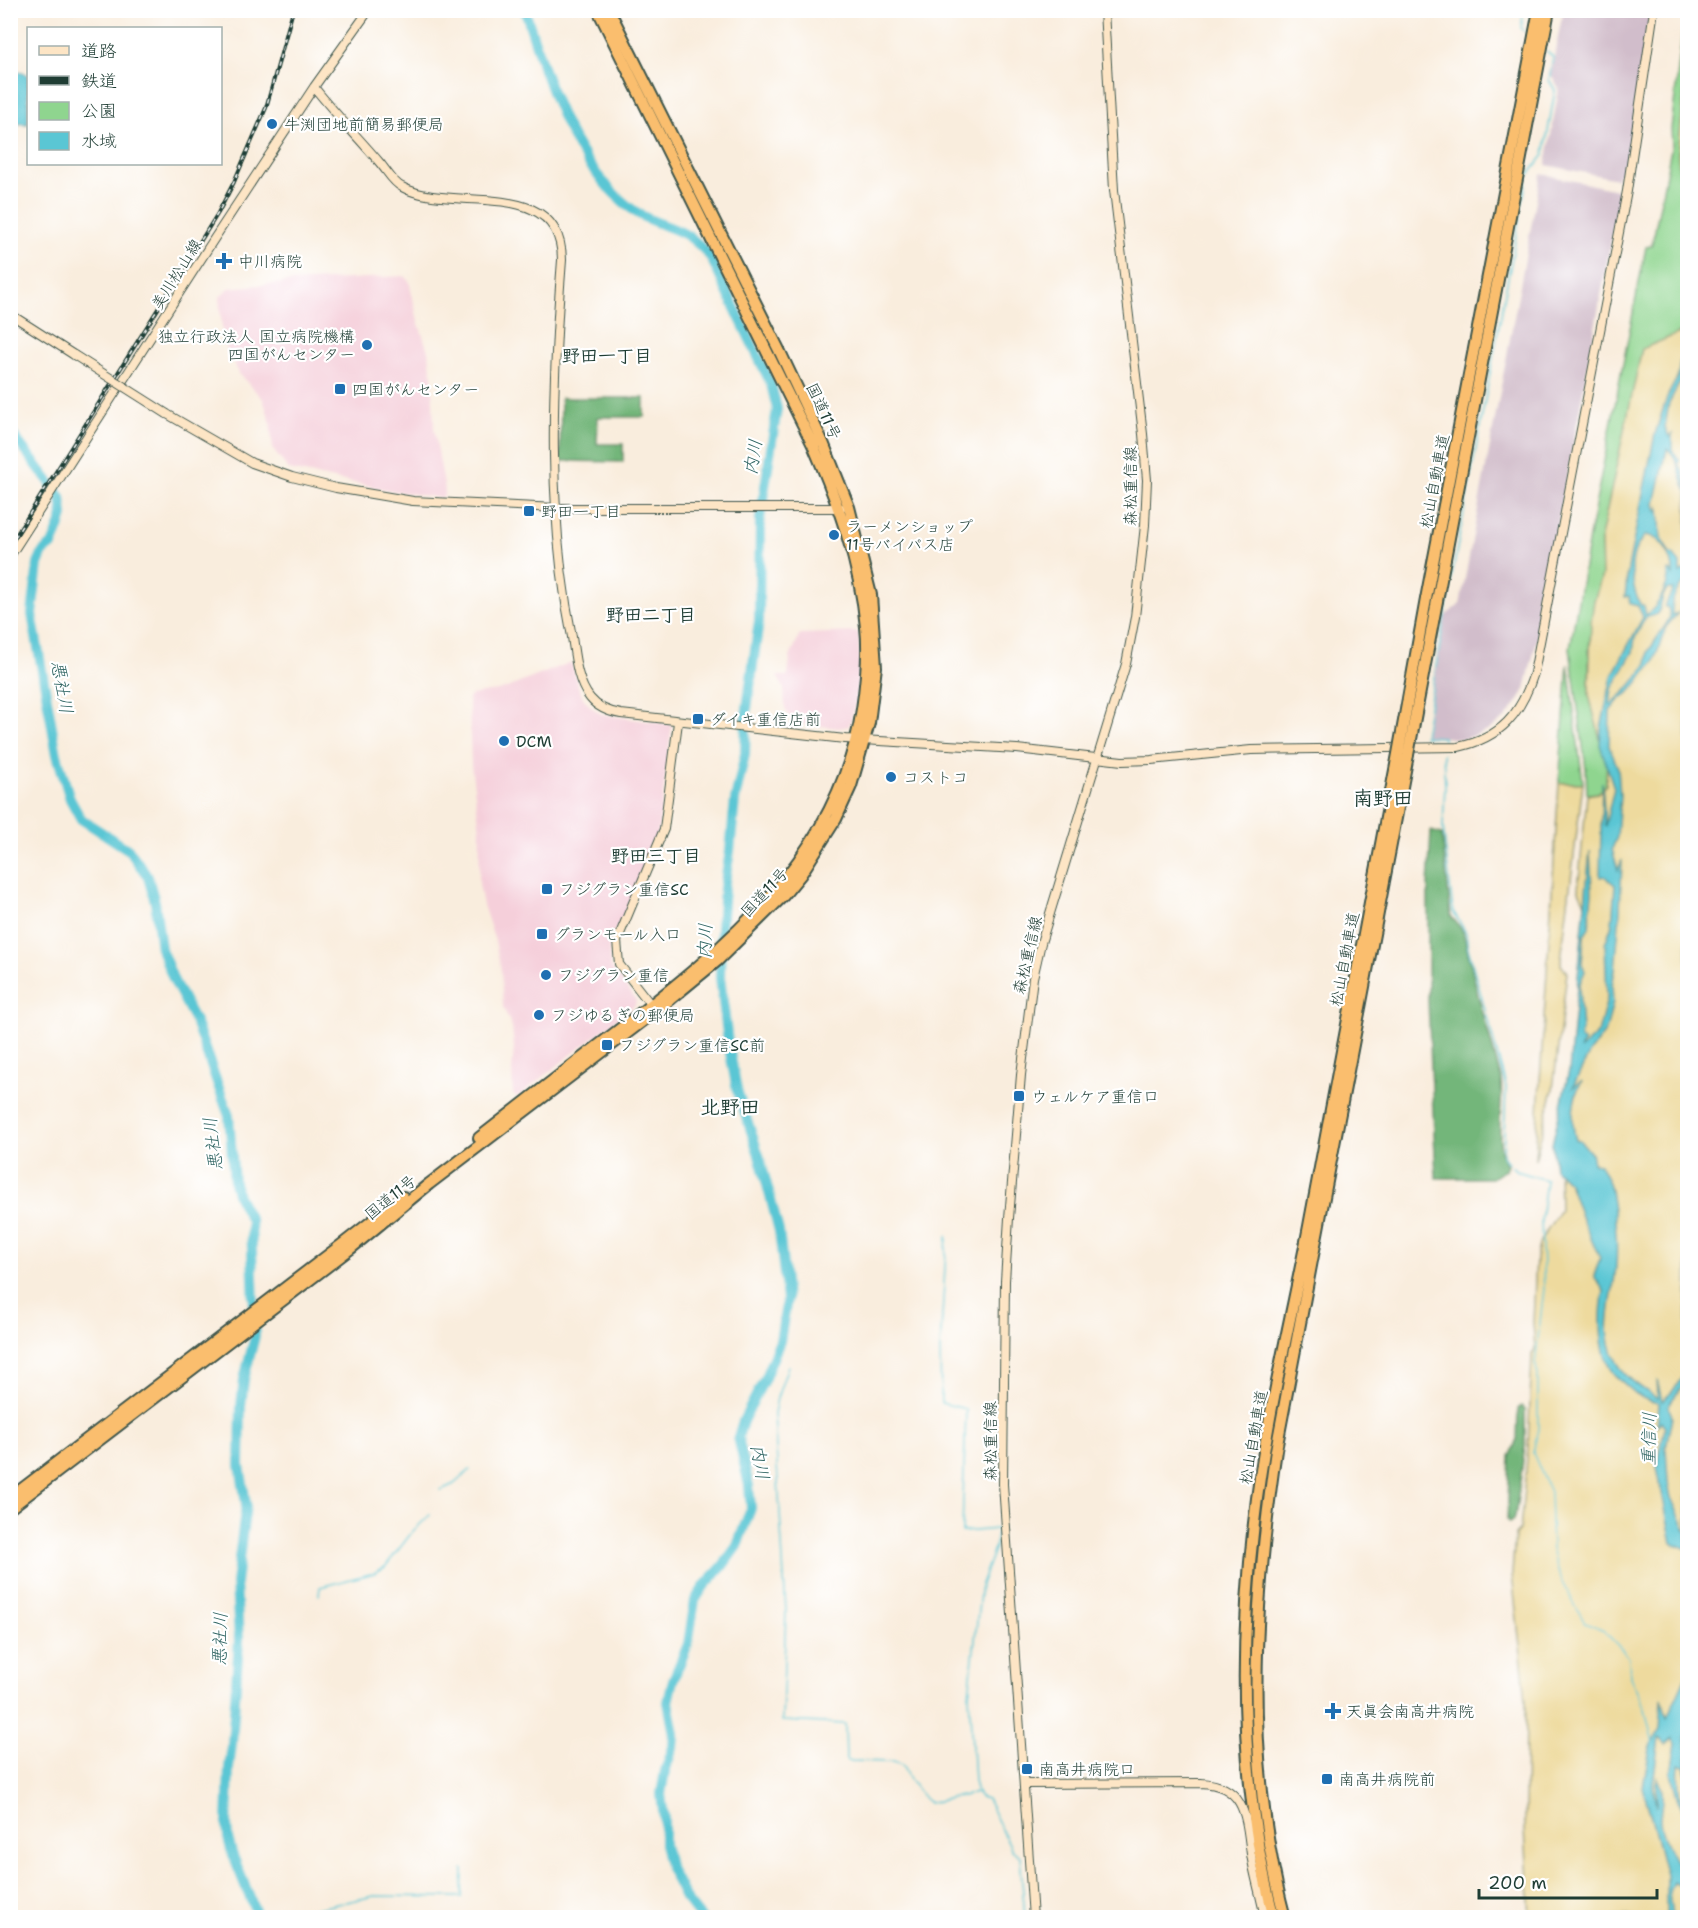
<svg xmlns="http://www.w3.org/2000/svg" width="1698" height="1928" font-family="'Shantell Sans','Klee One',sans-serif">
<style>
.built{fill:#f5cfda}
.industrial{fill:#d1bdcb}
.green{fill:#8fd58f;stroke:#578962;stroke-width:1.5}
.forest{fill:#73b67a;stroke:#497a57;stroke-width:1.5}
.sand{fill:#eeda9e;stroke:#868c69;stroke-width:1.5}
.water{fill:#5ac6d4;stroke:#3c8284;stroke-width:1.5;fill-rule:evenodd}
.lines{fill:none;stroke-linecap:round;stroke-linejoin:round}
.stream{stroke:#5ac6d4;stroke-width:1.5}
.river{stroke:#5ac6d4;stroke-width:10}
.secondary-casing{stroke:#40574d;stroke-width:10}
.highway-casing{stroke:#40574d;stroke-width:14}
.secondary{stroke:#fde5c5;stroke-width:8}
.highway{stroke:#fabe6e;stroke-width:10}
.rail-casing{stroke:#1f3d34;stroke-width:4}
.rail{stroke:#fff;stroke-width:1.5;stroke-dasharray:4.5;stroke-linecap:butt}
.secondary-bridge-casing{stroke:#40574d;stroke-width:10;stroke-linecap:butt}
.highway-bridge-casing{stroke:#40574d;stroke-width:14;stroke-linecap:butt}
.secondary-bridge{stroke:#fde5c5;stroke-width:8}
.highway-bridge{stroke:#fabe6e;stroke-width:10}
.poi-dot{fill:#1f6fb2;stroke:#fff;stroke-width:2}
.labels{text-anchor:middle;stroke-width:4.5;stroke-linejoin:round;paint-order:stroke}
.poi-label{font-size:16px;fill:#1f3d34;stroke:#fff;text-anchor:start}
.street-label{font-size:16px;fill:#1f3d34;stroke:#fff}
.neighbourhood-label{font-size:18px;font-weight:bold;fill:#1f3d34;stroke:#fff}
.water-label{font-size:18px;font-style:italic;fill:#316664;stroke:#fff}
.quarter-label{font-size:20px;font-weight:bold;fill:#1f3d34;stroke:#fff}
</style>
<rect width="100%" height="100%" fill="#fff"/>
<filter id="ink" filterUnits="userSpaceOnUse"><feTurbulence type="fractalNoise" baseFrequency=".0167" numOctaves="2"/><feDisplacementMap in="SourceGraphic" scale="12" xChannelSelector="R" yChannelSelector="G"/><feConvolveMatrix kernelMatrix="1 2 1 2 8 2 1 2 1" color-interpolation-filters="sRGB"/></filter>
<filter id="wash" filterUnits="userSpaceOnUse"><feTurbulence type="fractalNoise" baseFrequency=".008" numOctaves="4" result="noise"/><feDisplacementMap in="SourceGraphic" scale="24" xChannelSelector="R" yChannelSelector="G"/><feGaussianBlur stdDeviation="1.35" result="paint"/><feColorMatrix in="noise" values="0 0 0 0 0 0 0 0 0 0 0 0 0 0 0 0 0 1.4 0 .05"/><feComposite in="paint" operator="in"/></filter>
<g filter="url(#wash)">
<rect width="100%" height="100%" fill="#f9eddd"/>
<path class="built" d="M 405,276 L 409,281 L 418,321 L 429,354 L 432,377 L 434,429 L 445,490 L 444,496 L 440,498 L 395,491 L 289,470 L 273,450 L 270,420 L 263,399 L 240,375 L 228,352 L 223,337 L 219,298 L 229,288 L 292,282 Z
M 859,632 L 860,663 L 857,700 L 849,726 L 839,728 L 792,723 L 785,708 L 784,688 L 777,676 L 788,676 L 790,657 L 800,634 Z
M 569,663 L 572,664 L 577,683 L 583,698 L 591,707 L 601,714 L 672,725 L 657,840 L 620,925 L 613,932 L 609,948 L 610,966 L 636,1000 L 635,1005 L 517,1097 L 513,1094 L 512,1069 L 514,1048 L 512,1027 L 503,1007 L 501,970 L 495,941 L 483,905 L 479,884 L 480,830 L 471,765 L 469,699 L 471,695 L 502,690 Z"/>
<path class="industrial" d="M 1563,11 L 1650,11 L 1627,174 L 1618,175 L 1617,179 L 1546,165 L 1559,88 L 1551,74 Z
M 1541,174 L 1617,190 L 1620,193 L 1536,643 L 1525,689 L 1520,699 L 1505,718 L 1487,731 L 1463,739 L 1425,735 L 1446,615 L 1460,605 Z"/>
<path class="green" d="M 1685,11 L 1687,11 L 1687,69 L 1678,154 L 1687,243 L 1687,330 L 1642,349 L 1601,537 L 1602,576 L 1594,601 L 1589,649 L 1589,695 L 1600,738 L 1607,758 L 1606,785 L 1598,793 L 1587,794 L 1586,769 L 1570,648 L 1589,537 L 1646,247 L 1651,246 L 1653,240 L 1672,144 L 1671,129 Z
M 1568,664 L 1583,783 L 1559,783 Z"/>
<path class="forest" d="M 561,398 L 644,398 L 644,417 L 598,417 L 597,444 L 623,444 L 623,462 L 560,461 Z
M 1431,831 L 1442,834 L 1451,916 L 1463,931 L 1478,995 L 1501,1078 C 1504,1102 1493,1146 1507,1165 L 1505,1170 L 1492,1178 L 1436,1178 L 1428,1001 L 1428,886 Z
M 1521,1406 L 1525,1409 L 1525,1446 L 1516,1511 L 1513,1520 L 1509,1523 L 1507,1520 L 1510,1456 L 1517,1440 L 1518,1409 Z"/>
<path class="sand" d="M 1687,69 L 1688,243 L 1687,243 L 1678,154 Z
M 1687,330 L 1687,1917 L 1530,1917 L 1525,1828 L 1526,1700 L 1512,1574 L 1515,1535 L 1520,1530 L 1528,1449 L 1532,1354 L 1535,1349 L 1533,1323 L 1536,1258 L 1540,1241 L 1560,1210 L 1559,1167 L 1576,1095 L 1572,1063 L 1587,907 L 1578,889 L 1587,795 L 1598,793 L 1606,785 L 1607,758 L 1600,738 L 1589,695 L 1591,623 L 1594,601 L 1602,576 L 1601,537 L 1642,349 Z
M 1559,783 L 1583,783 L 1561,959 L 1561,965 L 1567,972 L 1553,1089 L 1535,1160 Z"/>
<path class="water" d="M 11,71 L 22,72 L 28,76 L 28,124 L 11,123 Z
M 1687,347 L 1682,365 L 1682,378 L 1669,403 L 1665,427 L 1669,437 L 1672,434 L 1672,449 L 1680,461 L 1678,464 L 1683,471 L 1687,491 C 1679,479 1680,458 1667,449 L 1655,504 L 1657,511 L 1659,507 L 1661,537 L 1670,554 L 1673,554 L 1680,564 L 1680,573 L 1687,568 L 1687,580 C 1674,592 1672,597 1672,615 L 1678,613 L 1666,627 L 1654,662 L 1631,691 L 1619,700 L 1610,711 L 1609,746 L 1618,768 L 1620,795 L 1617,837 L 1612,849 L 1618,870 L 1622,860 L 1620,911 L 1615,971 L 1612,985 L 1613,1002 L 1606,1031 L 1590,1052 L 1573,1087 L 1582,1081 C 1572,1096 1571,1123 1576,1140 L 1580,1140 L 1591,1153 L 1593,1163 L 1600,1164 C 1603,1172 1610,1181 1611,1190 C 1616,1217 1619,1254 1614,1282 C 1609,1315 1601,1340 1622,1370 C 1630,1382 1647,1391 1658,1399 L 1657,1380 L 1662,1401 L 1672,1392 L 1687,1370 L 1687,1379 L 1668,1406 L 1672,1416 L 1666,1448 L 1668,1482 L 1671,1498 L 1687,1532 L 1687,1549 L 1672,1543 L 1657,1468 L 1665,1427 L 1661,1421 L 1657,1426 L 1659,1403 C 1647,1402 1636,1395 1627,1386 C 1623,1382 1617,1378 1613,1373 C 1599,1355 1599,1313 1604,1291 L 1594,1276 L 1600,1258 L 1583,1222 L 1569,1183 L 1555,1169 L 1552,1144 L 1569,1071 L 1590,851 L 1592,892 L 1589,928 L 1584,936 L 1582,964 L 1585,971 L 1579,986 L 1582,1031 L 1580,1036 L 1581,1040 L 1584,1041 L 1580,1050 L 1598,1033 L 1607,999 L 1605,944 L 1612,924 L 1615,885 L 1604,876 L 1600,877 L 1602,782 L 1605,826 L 1614,788 L 1600,745 L 1601,728 L 1612,676 L 1643,617 L 1638,606 L 1630,604 L 1629,596 L 1625,597 L 1628,568 L 1655,434 L 1667,397 L 1678,376 L 1680,362 ZM 1646,535 C 1663,537 1674,560 1673,575 L 1670,570 L 1668,571 C 1670,583 1657,609 1646,615 L 1644,606 L 1640,604 C 1633,590 1629,567 1635,551 C 1637,545 1642,540 1646,535 ZM 1668,589 L 1673,589 L 1665,607 L 1668,607 L 1670,618 L 1648,652 L 1647,665 L 1626,691 L 1610,705 L 1612,689 L 1633,652 L 1635,638 L 1645,618 L 1658,614 L 1664,594 Z
M 1687,1674 L 1688,1727 L 1685,1736 L 1687,1775 L 1685,1767 L 1679,1764 C 1678,1777 1678,1792 1682,1804 C 1684,1810 1687,1811 1687,1818 L 1678,1801 L 1671,1773 L 1676,1743 L 1673,1738 L 1666,1744 L 1659,1738 L 1653,1784 L 1656,1807 L 1657,1777 C 1666,1790 1661,1805 1660,1819 C 1660,1836 1675,1863 1685,1876 L 1683,1865 L 1687,1824 L 1687,1885 L 1684,1888 L 1673,1882 L 1669,1892 L 1672,1917 L 1666,1917 L 1666,1875 L 1643,1787 L 1650,1748 L 1660,1728 L 1662,1698 L 1667,1718 Z"/>
<g class="lines">
<path class="stream" d="M 1524,10 L 1521,28 L 1530,36
M 1443,740 L 1443,737 L 1424,736 L 1451,580 L 1527,177 L 1544,155 L 1555,90 L 1549,80 L 1553,57 L 1547,51
M 1443,754 L 1445,785 L 1443,827 L 1453,911 L 1466,933 L 1468,948 L 1503,1075 L 1506,1087 L 1503,1156 L 1508,1163
M 1512,1167 L 1520,1172 L 1546,1180 L 1541,1220 L 1544,1289 L 1535,1364 L 1538,1374 L 1538,1429 L 1533,1453 L 1550,1492 L 1552,1549 L 1560,1578 L 1585,1623 L 1604,1631 L 1629,1657 L 1630,1677 L 1645,1709 L 1653,1743
M 947,1236 L 940,1349 L 941,1403 L 966,1409 L 962,1532 L 997,1529 L 996,1544 L 981,1584 L 969,1695 L 974,1781 L 977,1793 L 980,1797 L 987,1799 L 1012,1850 L 1020,1856 L 1025,1918
M 788,1366 L 777,1398 L 774,1414 L 786,1611 L 782,1721 L 845,1724 L 846,1759 L 848,1761 L 893,1762 L 902,1765 L 910,1781 L 929,1803 L 976,1793
M 441,1490 L 454,1484 L 470,1470
M 319,1595 L 320,1587 L 374,1573 L 385,1567 L 413,1531 L 430,1515
M 284,1918 L 296,1913 L 374,1896 L 462,1897 L 463,1869"/>
<path class="river" d="M 525,10 C 548,84 569,161 633,210 C 649,223 671,225 688,236 C 697,242 704,249 711,258 L 771,384 L 777,409 L 760,519 L 759,621 L 746,716 L 745,754 L 735,800 L 730,851 L 724,888 L 721,929 L 720,977 L 728,1042 L 737,1090 L 760,1158 L 779,1231 L 787,1299 L 780,1341 L 764,1380 L 743,1421 L 738,1437 L 749,1486 L 751,1508 L 737,1546 L 722,1567 L 705,1585 L 695,1600 L 688,1644 L 673,1680 L 668,1702 L 674,1734 L 673,1747 L 665,1771 L 661,1794 L 664,1819 L 664,1844 L 669,1866 L 685,1898 L 701,1918
M 10,431 L 61,497 L 63,515 L 59,528 L 52,545 L 43,552 L 38,564 L 32,614 L 57,755 L 70,799 L 81,819 L 129,850 L 148,877 L 155,902 L 161,949 L 174,981 L 195,1021 L 229,1116 L 234,1183 L 238,1196 L 251,1221 L 255,1336 L 244,1379 L 241,1406 L 240,1465 L 246,1504 L 236,1583 L 239,1640 L 232,1744 L 229,1768 L 227,1824 L 228,1838 L 232,1853 L 258,1918"/>
</g>
</g>
<g filter="url(#ink)">
<g class="lines">
<g class="secondary-casing">
<path id="secondary" d="M 314,87 C 335,114 359,138 380,163 C 387,171 393,183 402,187 C 451,214 561,174 562,260 C 552,385 547,513 572,637 C 575,657 577,682 590,698 C 598,708 609,712 621,714 L 845,739 L 1017,749 L 1122,761 L 1151,760 L 1251,750 L 1458,747 C 1501,738 1521,714 1534,673 L 1627,191 L 1654,10
M 10,314 L 74,355
M 167,414 L 252,463 L 292,477 L 336,488 L 413,501 L 557,508 L 841,508
M 10,556 L 214,239 L 314,87 L 369,10
M 651,1005 L 619,964 L 617,941 L 664,829 L 678,722
M 1024,1784 L 1201,1783 C 1246,1785 1246,1818 1251,1854 C 1254,1875 1261,1896 1265,1918
M 1033,1918 L 1003,1484 L 1005,1281 L 1009,1218 L 1021,1075 L 1033,978 L 1041,943 L 1126,664 L 1135,617 L 1145,525 L 1147,480 L 1143,434 L 1114,190 L 1104,10"/>
</g>
<g class="highway-casing">
<path id="highway" d="M 1426,599 L 1539,10
M 1437,601 L 1549,10
M 479,1138 C 525,1102 570,1067 616,1032 C 728,946 839,857 862,709 C 866,682 869,654 866,627 C 860,563 838,503 813,445 L 598,10
M 10,1498 L 344,1243 L 403,1197
M 10,1508 L 350,1249 L 429,1184 L 656,1011 L 717,961 L 783,896 L 801,874 L 836,819 L 851,786 L 869,723 L 876,667 L 871,595 L 849,507 L 824,445 L 781,354 L 609,10
M 1274,1918 C 1240,1790 1239,1653 1254,1523 C 1265,1423 1290,1325 1309,1226 C 1338,1068 1369,911 1398,754
M 1285,1918 C 1244,1765 1253,1605 1276,1450 L 1408,755"/>
</g>
<use href="#secondary" class="secondary"/>
<use href="#highway" class="highway"/>
<g class="rail-casing">
<path id="rail" d="M 10,545 L 218,213 L 234,182 L 266,108 L 293,10"/>
</g>
<use href="#rail" class="rail"/>
<g class="secondary-bridge-casing">
<path id="secondary-bridge" d="M 74,355 L 167,414"/>
</g>
<g class="highway-bridge-casing">
<path id="highway-bridge" d="M 1398,754 L 1426,599
M 1408,755 L 1437,601"/>
</g>
<use href="#secondary-bridge" class="secondary-bridge"/>
<use href="#highway-bridge" class="highway-bridge"/>
</g>
</g>
<g class="poi-dot">
<circle cx="272" cy="124" r="6"/>
<path d="M221 252h6v6h6v6h-6v6h-6v-6h-6v-6h6z"/>
<circle cx="367" cy="345" r="6"/>
<rect x="334" y="383" width="12" height="12" rx="3"/>
<rect x="523" y="505" width="12" height="12" rx="3"/>
<circle cx="834" cy="535" r="6"/>
<rect x="692" y="713" width="12" height="12" rx="3"/>
<circle cx="504" cy="741" r="6"/>
<circle cx="891" cy="777" r="6"/>
<rect x="541" y="883" width="12" height="12" rx="3"/>
<rect x="536" y="928" width="12" height="12" rx="3"/>
<circle cx="546" cy="975" r="6"/>
<circle cx="539" cy="1015" r="6"/>
<rect x="601" y="1039" width="12" height="12" rx="3"/>
<rect x="1013" y="1090" width="12" height="12" rx="3"/>
<path d="M1330 1702h6v6h6v6h-6v6h-6v-6h-6v-6h6z"/>
<rect x="1021" y="1763" width="12" height="12" rx="3"/>
<rect x="1321" y="1773" width="12" height="12" rx="3"/>
</g>
<g class="labels">
<g class="poi-label">
<text x="284" y="130">牛渕団地前簡易郵便局</text>
<text x="238" y="267">中川病院</text>
<text x="355" y="342" text-anchor="end">独立行政法人 国立病院機構<tspan x="355" dy="18">四国がんセンター</tspan></text>
<text x="352" y="395">四国がんセンター</text>
<text x="541" y="517">野田一丁目</text>
<text x="846" y="532">ラーメンショップ<tspan x="846" dy="18">11号バイパス店</tspan></text>
<text x="710" y="725">ダイキ重信店前</text>
<text x="516" y="747">DCM</text>
<text x="903" y="783">コストコ</text>
<text x="559" y="895">フジグラン重信SC</text>
<text x="554" y="940">グランモール入口</text>
<text x="558" y="981">フジグラン重信</text>
<text x="551" y="1021">フジゆるぎの郵便局</text>
<text x="619" y="1051">フジグラン重信SC前</text>
<text x="1031" y="1102">ウェルケア重信口</text>
<text x="1346" y="1717">天眞会南高井病院</text>
<text x="1039" y="1775">南高井病院口</text>
<text x="1339" y="1785">南高井病院前</text>
</g>
<g class="street-label">
<text transform="translate(176 274) rotate(-58)" y="6">美川松山線</text>
<text transform="translate(824 411) rotate(65)" y="6">国道11号</text>
<text transform="translate(1434 481) rotate(-79)" y="6">松山自動車道</text>
<text transform="translate(1130 486) rotate(-90)" y="6">森松重信線</text>
<text transform="translate(764 892) rotate(-47)" y="6">国道11号</text>
<text transform="translate(1027 955) rotate(-77)" y="6">森松重信線</text>
<text transform="translate(1344 959) rotate(-79)" y="6">松山自動車道</text>
<text transform="translate(390 1197) rotate(-39)" y="6">国道11号</text>
<text transform="translate(1253 1437) rotate(-80)" y="6">松山自動車道</text>
<text transform="translate(990 1441) rotate(-90)" y="6">森松重信線</text>
</g>
<g class="neighbourhood-label">
<text x="607" y="362">野田一丁目</text>
<text x="651" y="621">野田二丁目</text>
<text x="656" y="862">野田三丁目</text>
</g>
<g class="water-label">
<text transform="translate(753 457) rotate(-81)" y="6">内川</text>
<text transform="translate(62 687) rotate(80)" y="6">悪社川</text>
<text transform="translate(705 941) rotate(-88)" y="6">内川</text>
<text transform="translate(213 1144) rotate(-97)" y="6">悪社川</text>
<text transform="translate(1649 1439) rotate(-89)" y="6">重信川</text>
<text transform="translate(760 1462) rotate(80)" y="6">内川</text>
<text transform="translate(220 1639) rotate(-89)" y="6">悪社川</text>
</g>
<g class="quarter-label">
<text x="1383" y="805">南野田</text>
<text x="730" y="1114">北野田</text>
</g>
</g>
<rect width="1698" height="1928" fill="none" stroke="#fff" stroke-width="36"/>
<rect x="27" y="27" width="195" height="138" fill="#ffffff" stroke="#a5b1ae" stroke-width="1.5"/>
<rect x="39" y="46" width="30" height="9" fill="#fde5c5" stroke="#a5b1ae" stroke-width="1.5"/>
<text x="81" y="57" font-size="18" fill="#1f3d34">道路</text>
<rect x="39" y="76" width="30" height="9" fill="#1f3d34" stroke="#a5b1ae" stroke-width="1.5"/>
<text x="81" y="87" font-size="18" fill="#1f3d34">鉄道</text>
<rect x="39" y="102" width="30" height="18" fill="#8fd58f" stroke="#a5b1ae" stroke-width="1.5"/>
<text x="81" y="117" font-size="18" fill="#1f3d34">公園</text>
<rect x="39" y="132" width="30" height="18" fill="#5ac6d4" stroke="#a5b1ae" stroke-width="1.5"/>
<text x="81" y="147" font-size="18" fill="#1f3d34">水域</text>
<path d="M1479 1889v9h178v-9" fill="none" stroke="#1f3d34" stroke-width="3"/>
<text x="1488" y="1889" font-size="18" fill="#1f3d34" stroke="#ffffff" stroke-width="4.5" paint-order="stroke">200 m</text>
</svg>
